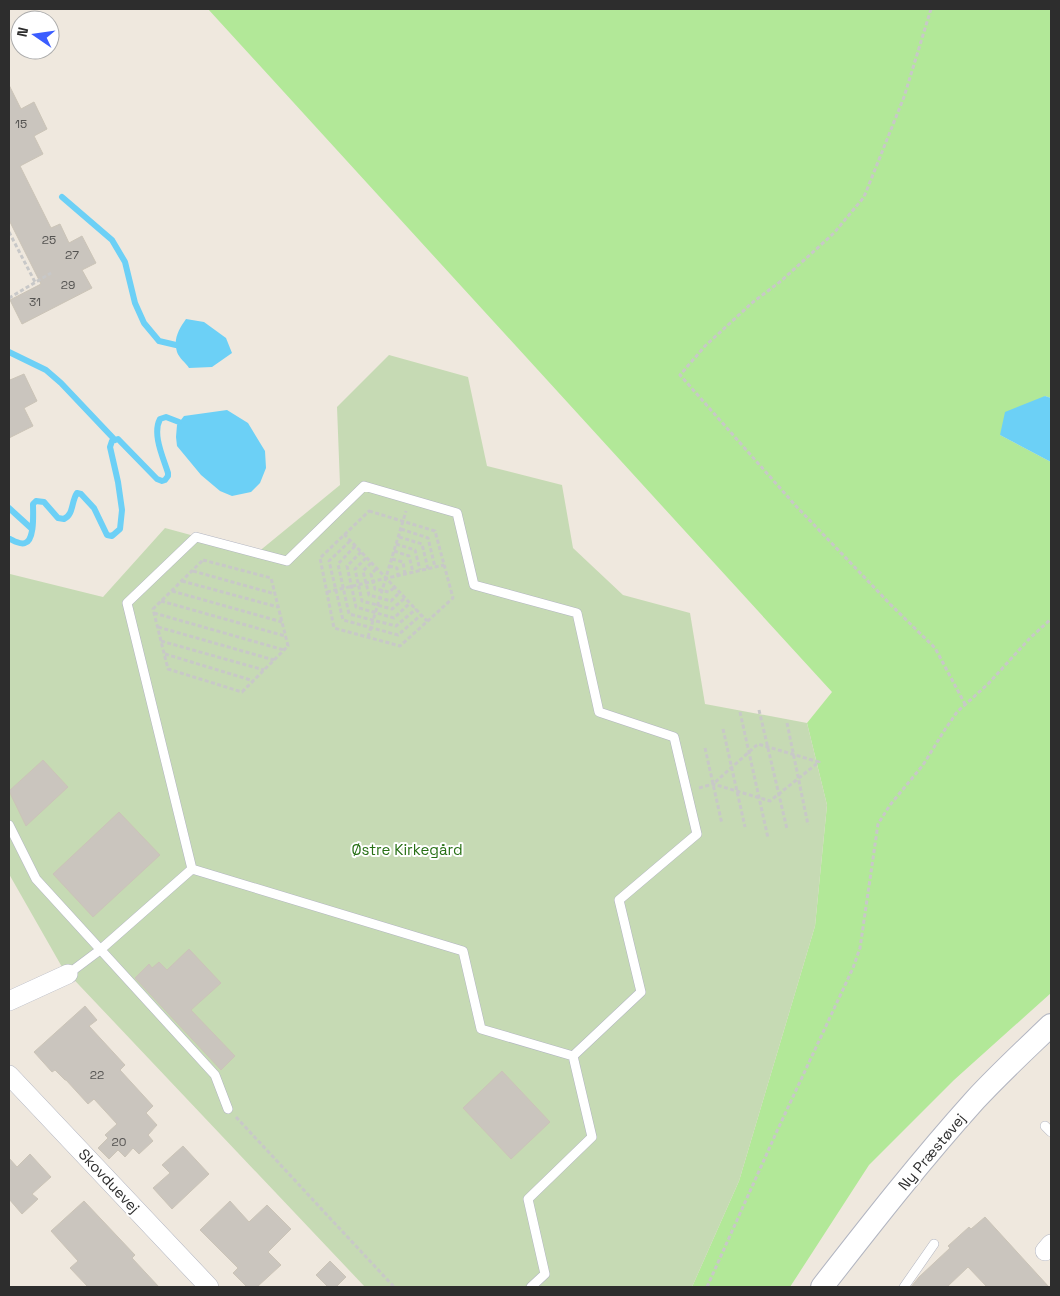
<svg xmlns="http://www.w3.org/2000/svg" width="1060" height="1296" font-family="'Space Grotesk',sans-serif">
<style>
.green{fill:#b2e898}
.cemetery{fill:#c6dab4}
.water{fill:#6cd0f6}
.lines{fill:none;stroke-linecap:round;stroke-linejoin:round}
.stream{stroke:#6cd0f6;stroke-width:6}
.building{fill:#cac5be;stroke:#cbc4b7}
.service-casing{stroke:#b2b5c1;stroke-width:10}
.minor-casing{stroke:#b2b5c1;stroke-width:20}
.tertiary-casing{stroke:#b2b5c1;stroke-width:24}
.path{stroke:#c8c8c8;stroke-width:3;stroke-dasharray:4 2.5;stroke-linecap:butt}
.service{stroke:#fff;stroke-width:9}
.minor{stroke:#fff;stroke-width:19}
.tertiary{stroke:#fff;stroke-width:22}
.labels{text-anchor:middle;stroke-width:4;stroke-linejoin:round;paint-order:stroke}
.number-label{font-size:12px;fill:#545351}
.park-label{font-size:15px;fill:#287016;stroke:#fff}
.street-label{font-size:15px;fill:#2d2d2d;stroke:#fff}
</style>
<rect width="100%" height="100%" fill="#efe8de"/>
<path class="green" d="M 208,9 L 1051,9 L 1051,398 L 1045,396 L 1000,435 L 1051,462 L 1051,993 L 954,1080 L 869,1165 L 790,1287 L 692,1287 L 739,1181 L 815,926 L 827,805 L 807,723 L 832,692 Z"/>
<path class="cemetery" d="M 389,355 L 468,377 L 487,466 L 562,485 L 573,548 L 623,595 L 690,613 L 705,704 L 807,723 L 827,805 L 815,926 L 739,1181 L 692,1287 L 365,1287 L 62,967 L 9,874 L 9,575 L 10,574 L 103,597 L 165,528 L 257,553 L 340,485 L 337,407 Z"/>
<path class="water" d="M 186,319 L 204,322 L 226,338 L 232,353 L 212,367 L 189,368 C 186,363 179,358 177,352 C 173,339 179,329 186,319 Z
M 1045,396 L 1051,398 L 1051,462 L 1000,435 L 1005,412 Z
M 227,410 L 248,423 L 265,451 L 266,468 L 260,483 L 251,492 L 232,496 L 220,491 L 201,475 L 177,446 L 176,437 L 177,425 L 184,416 Z"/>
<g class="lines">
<path class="stream" d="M 62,197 L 112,240 L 125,262 L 135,303 L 144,323 L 159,341 L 176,345
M 9,352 L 46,370 L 61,383 L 115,440
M 9,508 L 32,529
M 10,539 C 14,541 20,545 25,543 C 35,540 33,513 33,504 L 36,501 L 44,502 L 58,518 L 64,519 C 74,514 71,502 77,493 L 81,494 L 94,508 L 107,535 L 112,536 L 120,529 L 122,510 L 118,482 L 110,447 L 112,441 L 118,439 L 157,479 L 162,481 L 165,480 L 168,476 L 168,473 C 163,457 152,434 160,419 L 166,417 L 179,422"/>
</g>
<path class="building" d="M 9,85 L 21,109 L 34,102 L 47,129 L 34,136 L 43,154 L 20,166 L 51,228 L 60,224 L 69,243 L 82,236 L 96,263 L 82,270 L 92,288 L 22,324 L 10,300 L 41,284 L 9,220 Z
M 24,374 L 37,401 L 24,408 L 33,426 L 9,438 L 9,378 L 10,380 Z
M 43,760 L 68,787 L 26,826 L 9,791 Z
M 119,812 L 160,855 L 93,917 L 53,874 Z
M 189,949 L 221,983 L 191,1010 L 235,1056 L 221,1070 L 135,978 L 149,964 L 152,968 L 159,962 L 167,970 Z
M 85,1006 L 97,1020 L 89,1026 L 125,1065 L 120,1070 L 153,1106 L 146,1113 L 157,1125 L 148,1135 L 153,1141 L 139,1154 L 133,1148 L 125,1157 L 118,1150 L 109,1159 L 98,1148 L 108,1138 L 105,1135 L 117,1124 L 94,1099 L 88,1104 L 66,1080 L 65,1080 L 55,1070 L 52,1072 L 34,1052 Z
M 502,1071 L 550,1122 L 511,1159 L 463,1108 Z
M 183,1146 L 209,1174 L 172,1209 L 153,1188 L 170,1173 L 162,1165 Z
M 30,1154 L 51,1177 L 32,1194 L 38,1199 L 22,1214 L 9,1199 L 9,1158 L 17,1167 Z
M 84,1201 L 135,1255 L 132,1258 L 159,1287 L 88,1287 L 70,1268 L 78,1261 L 51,1231 Z
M 230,1201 L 249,1222 L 267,1205 L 291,1229 L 268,1252 L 281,1265 L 257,1287 L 247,1287 L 233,1273 L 238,1268 L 200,1230 Z
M 985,1217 L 1049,1287 L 987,1287 L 968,1267 L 947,1287 L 911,1287 L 919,1277 L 950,1248 L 948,1246 L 969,1227 L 971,1229 Z
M 330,1261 L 346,1277 L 336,1287 L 328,1287 L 316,1275 Z"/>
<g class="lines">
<g class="service-casing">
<path id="service" d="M 9,825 L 36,879 L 215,1075 L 228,1109
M 192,869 L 127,603 L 196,537 L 287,561 L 364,486 L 457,513 L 474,585 L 577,613 L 599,712 L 674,737 L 697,834 L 619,900 L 641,992 L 573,1056
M 68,974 L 100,950 L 192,869 L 463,951 L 481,1029 L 573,1056 L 592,1137 L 528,1199 L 545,1274 L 531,1287
M 1045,1126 L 1051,1132
M 904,1287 L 934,1244"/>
</g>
<g class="minor-casing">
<path id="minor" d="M 9,1001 L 68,974
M 9,1075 L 209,1287
M 1045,1251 L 1051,1244"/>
</g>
<g class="tertiary-casing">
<path id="tertiary" d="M 822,1287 C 871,1224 921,1160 975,1100 C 999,1074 1025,1050 1051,1025"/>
</g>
<path class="path" d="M 931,9 L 904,97 L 864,197 L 834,233 L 781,281 L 753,302 L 705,346 L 680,375 L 795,505 L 890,604 L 935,648 L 965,704
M 9,232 L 35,282
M 9,298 L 51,273
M 369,511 L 435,531 L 453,598 L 400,646 L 334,628 L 320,558 Z
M 401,529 L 428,538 L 435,567
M 344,534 L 427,621
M 399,537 L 422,544 L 428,569
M 350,541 L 329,561 L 343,620 L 398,635 L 421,615
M 396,544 L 415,550 L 420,570
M 355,546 L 338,564 L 349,614 L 396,626 L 416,609
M 394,551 L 409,556 L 413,572
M 361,552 L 347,566 L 356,607 L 394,618 L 410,603
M 366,558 L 355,569 L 362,601 L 392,609 L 405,598
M 392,559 L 403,562 L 405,574
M 203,560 L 271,578 L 288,646 L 242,692 L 168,669 L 153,609 Z
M 371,563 L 363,571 L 369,595 L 391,601 L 400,592
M 389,566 L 397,568 L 398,576
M 376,569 L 371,574 L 375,589 L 389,592 L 395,587
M 193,571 L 275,594
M 182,581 L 278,607
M 172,591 L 282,622
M 327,592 L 444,565
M 161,601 L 285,636
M 154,613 L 284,650
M 158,627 L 274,660
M 368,637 L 406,511
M 161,641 L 264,670
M 165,654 L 254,681
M 759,710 L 787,829
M 740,712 L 768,838
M 787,723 L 808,825
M 723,729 L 745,827
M 705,748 L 722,824
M 699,788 L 713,784 L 770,801 L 819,762 L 758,744 L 713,784
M 236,1117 L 394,1287
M 707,1287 L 777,1131 L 853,968 L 860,948 L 878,824 L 890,805 L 923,765 L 944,731 L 957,712 L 988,684 L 1030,638 L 1051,619"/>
<use href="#service" class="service"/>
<use href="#minor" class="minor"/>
<use href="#tertiary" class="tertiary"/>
</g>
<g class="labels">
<g class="number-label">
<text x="21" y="128">15</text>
<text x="49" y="244">25</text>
<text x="72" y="259">27</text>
<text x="68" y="289">29</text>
<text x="35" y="306">31</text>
<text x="97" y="1079">22</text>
<text x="119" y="1146">20</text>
</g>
<g class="park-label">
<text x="407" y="855">Østre Kirkegård</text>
</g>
<g class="street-label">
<text transform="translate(932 1152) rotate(-50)" y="5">Ny Præstøvej</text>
<text transform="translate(109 1181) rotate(47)" y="5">Skovduevej</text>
</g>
</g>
<rect width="1060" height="1296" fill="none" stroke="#2d2d2d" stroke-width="20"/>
<g transform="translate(35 35) rotate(283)"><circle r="24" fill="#ffffff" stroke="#ababab"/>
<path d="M0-4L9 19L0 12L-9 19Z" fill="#3b5dff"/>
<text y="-8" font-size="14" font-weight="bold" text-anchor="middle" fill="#2d2d2d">N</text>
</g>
</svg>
